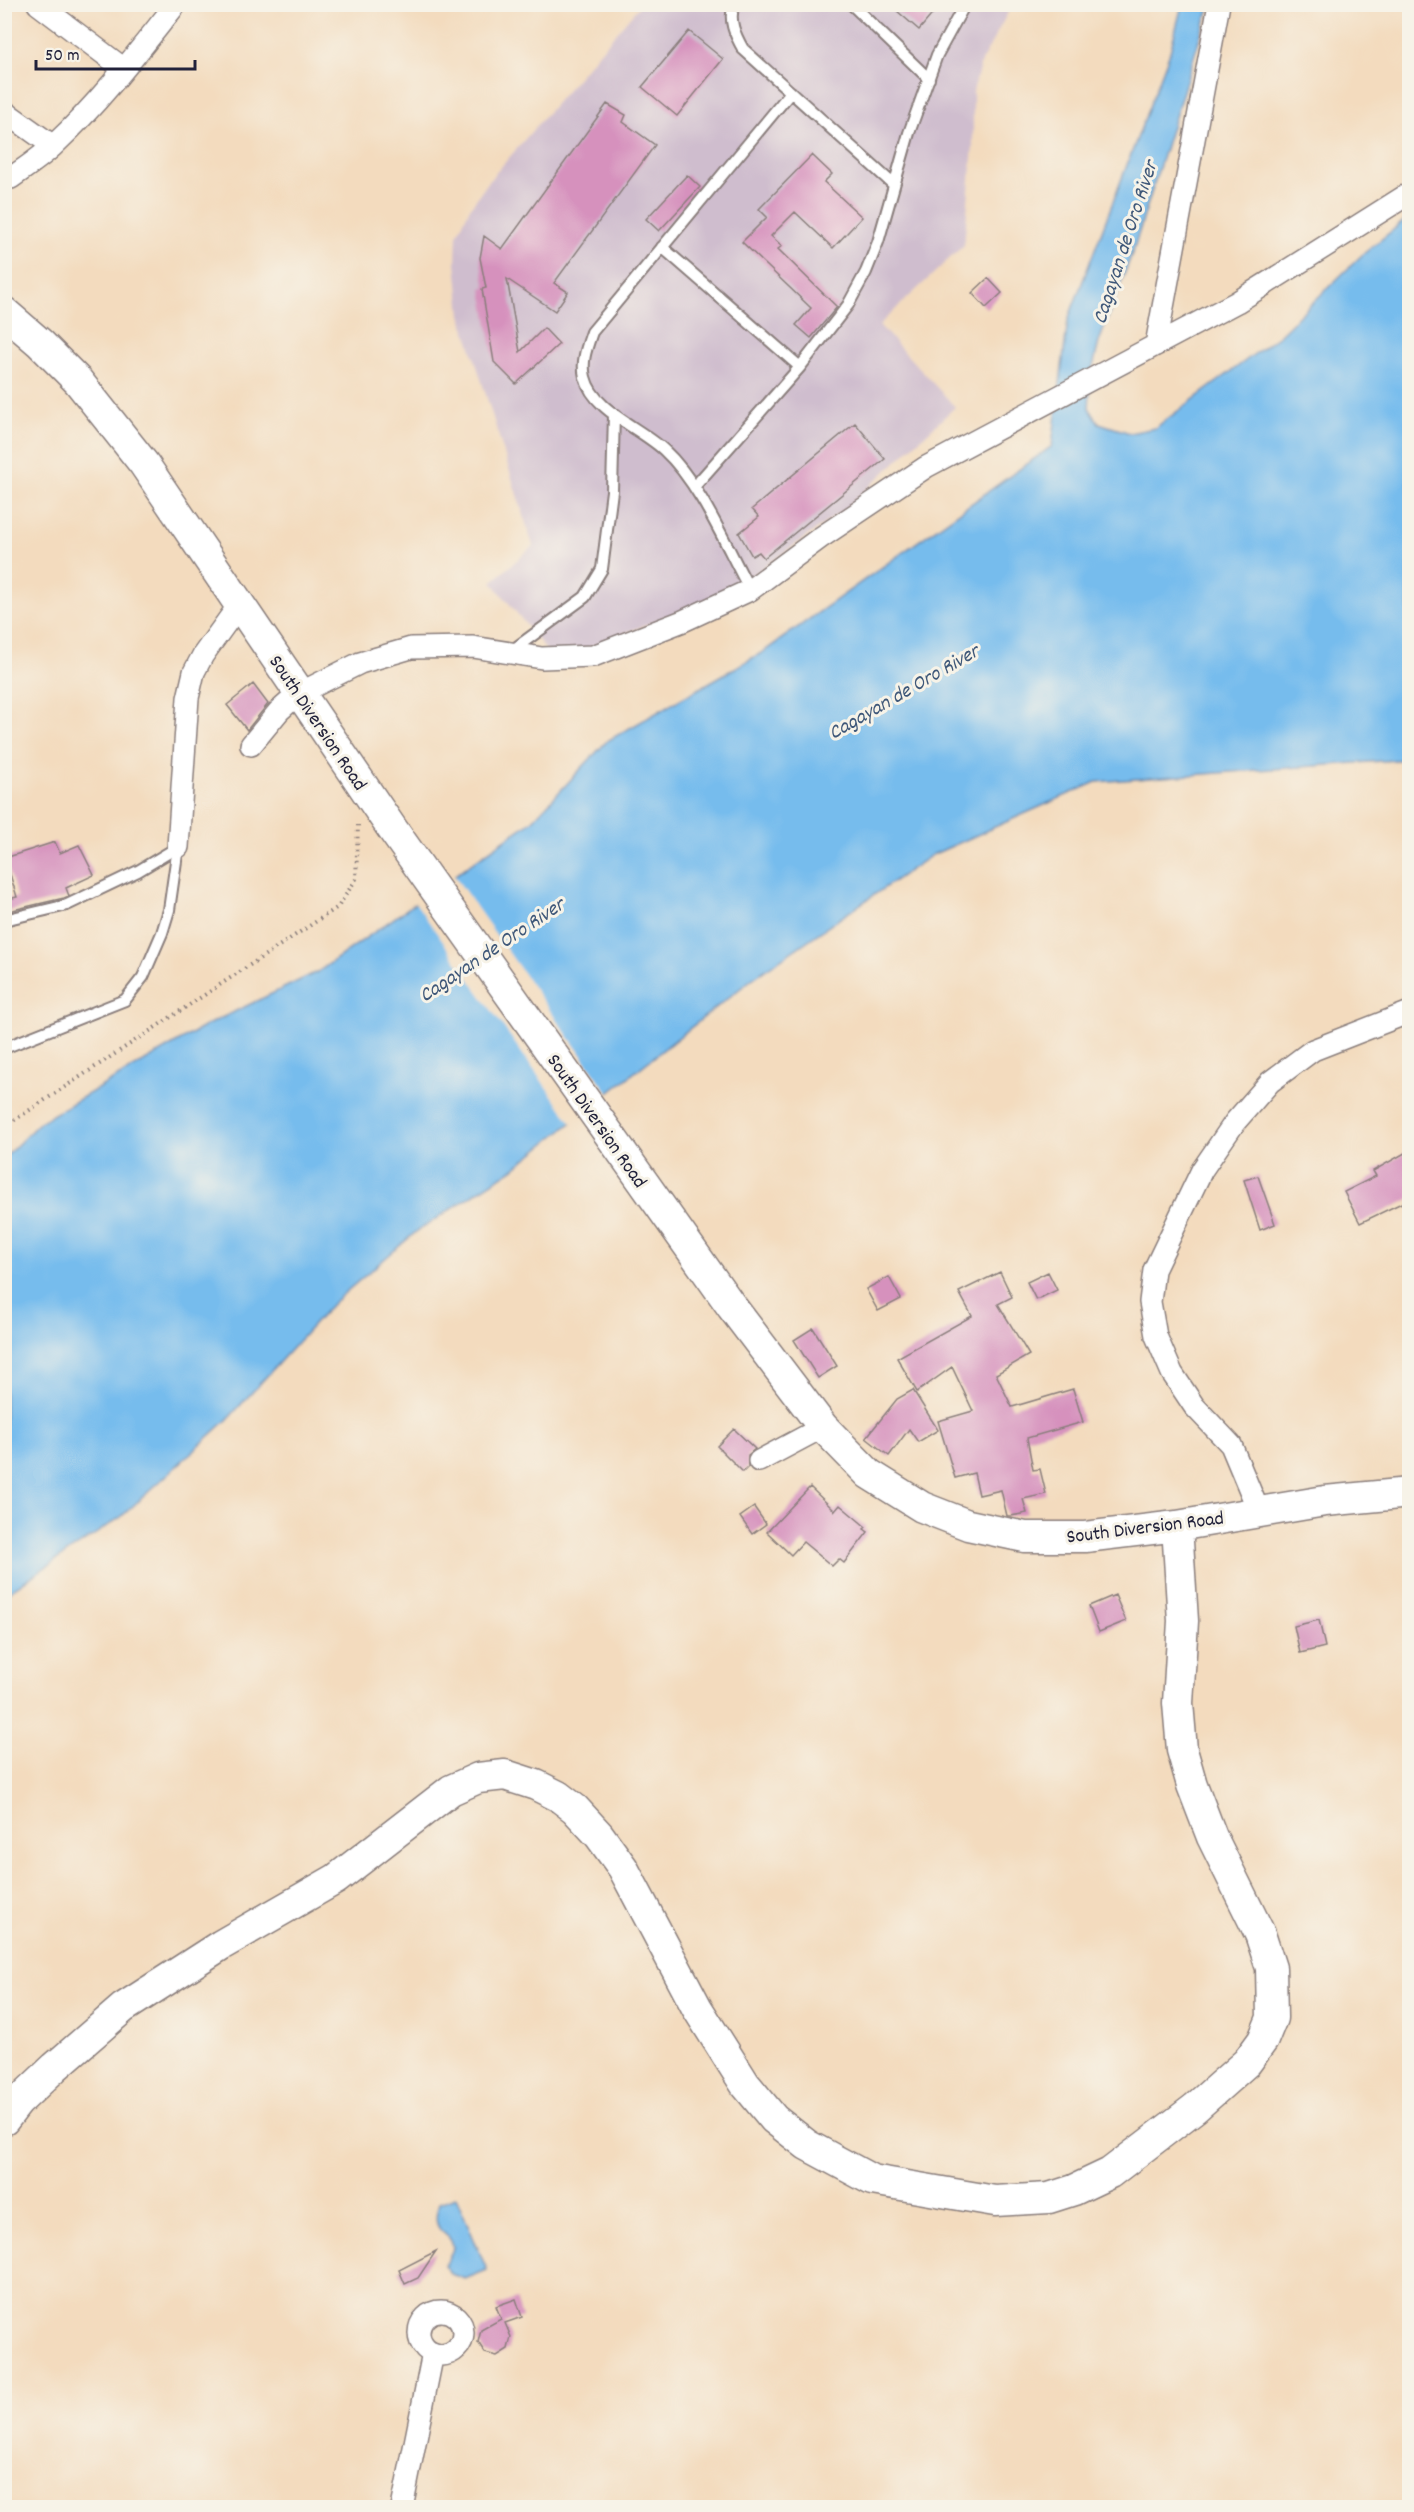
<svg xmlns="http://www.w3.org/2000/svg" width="1414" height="2512" font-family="Dekko,sans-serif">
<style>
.industrial{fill:#cfbdce}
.water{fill:#76bced;stroke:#4c6f94;stroke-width:1.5}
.pier{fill:#f3dbbe}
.building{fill:#d691bd}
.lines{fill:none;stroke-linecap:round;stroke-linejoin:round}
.lane-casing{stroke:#8a7e7c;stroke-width:14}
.street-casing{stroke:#8a7e7c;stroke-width:24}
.secondary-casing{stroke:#8a7e7c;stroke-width:33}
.path{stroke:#8a7e7c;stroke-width:4;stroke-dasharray:1.5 4.5;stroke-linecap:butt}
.lane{stroke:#fff;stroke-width:10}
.street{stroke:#fff;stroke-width:21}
.secondary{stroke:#fff;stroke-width:30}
.labels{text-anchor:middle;stroke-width:6;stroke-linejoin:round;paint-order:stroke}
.street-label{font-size:20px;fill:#22223b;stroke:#f7f3e8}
.water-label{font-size:21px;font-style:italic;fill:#3f5879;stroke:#f7f3e8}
</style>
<rect width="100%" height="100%" fill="#f7f3e8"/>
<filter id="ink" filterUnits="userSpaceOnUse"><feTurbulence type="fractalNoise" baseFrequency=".0167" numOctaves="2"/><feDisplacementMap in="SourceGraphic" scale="12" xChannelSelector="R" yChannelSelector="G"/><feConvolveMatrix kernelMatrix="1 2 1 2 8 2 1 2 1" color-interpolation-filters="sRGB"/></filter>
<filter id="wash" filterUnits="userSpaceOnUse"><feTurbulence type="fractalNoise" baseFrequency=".008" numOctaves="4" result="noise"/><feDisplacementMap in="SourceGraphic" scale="24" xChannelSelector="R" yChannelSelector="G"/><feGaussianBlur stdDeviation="1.35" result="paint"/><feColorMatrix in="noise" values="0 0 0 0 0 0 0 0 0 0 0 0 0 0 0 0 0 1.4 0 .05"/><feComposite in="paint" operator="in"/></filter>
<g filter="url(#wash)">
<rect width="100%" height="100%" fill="#f3dbbe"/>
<path class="industrial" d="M 640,5 L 1012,5 L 981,62 L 973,91 L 973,147 L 964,245 L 879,325 L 955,407 L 845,509 L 729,592 L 555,661 L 492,582 L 533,546 L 461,315 L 456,263 L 457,235 L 470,208 L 489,181 Z"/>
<path class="water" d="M 1182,5 L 1210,5 L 1134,248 L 1099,342 L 1091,375 L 1089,408 L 1099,423 L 1130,433 L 1155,428 L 1276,338 L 1362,255 L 1409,217 L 1409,759 L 1096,782 L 932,855 L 752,979 L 513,1169 L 417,1231 L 333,1303 L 227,1420 L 121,1517 L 5,1594 L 4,1158 L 40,1122 L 207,1025 L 319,971 L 533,820 L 607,741 L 763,652 L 1052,446 L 1068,320 L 1170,52 Z
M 456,2197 L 487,2270 L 465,2279 L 451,2274 L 444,2265 C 452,2255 458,2245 446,2235 C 445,2234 439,2229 439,2228 C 434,2221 437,2211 439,2203 Z"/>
<path class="pier" d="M 453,874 L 610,1095 L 573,1125 L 414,901 Z"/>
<g id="blocks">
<path class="building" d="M 889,4 L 941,4 L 919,30 Z
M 689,31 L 723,59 L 677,116 L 642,87 Z
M 607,104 L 626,115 L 623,122 L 655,145 L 554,283 L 568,292 L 555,311 L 507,279 L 520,352 L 544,328 L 559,344 L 516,384 L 494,362 L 482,289 L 486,288 L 480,258 L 484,236 L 502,249 Z
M 812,155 L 832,174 L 824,182 L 862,217 L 833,248 L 795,212 L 771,236 L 782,246 L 778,249 L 837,307 L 811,338 L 796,325 L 811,308 L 742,242 L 767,217 L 759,209 Z
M 687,175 L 700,187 L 659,231 L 646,219 Z
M 988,278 L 1002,293 L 986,308 L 972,293 Z
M 855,423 L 885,459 L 764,558 L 759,552 L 752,556 L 739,533 L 759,517 L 752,509 Z
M 253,684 L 268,704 L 247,730 L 227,705 Z
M 55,842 L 60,853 L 79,845 L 94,875 L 66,888 L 69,896 L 64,898 L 4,912 L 4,900 L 17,897 L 5,858 Z
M 1410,1150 L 1410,1199 L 1360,1223 L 1344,1192 L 1376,1176 L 1373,1171 Z
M 1258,1176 L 1275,1224 L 1260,1230 L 1244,1180 Z
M 1000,1272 L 1012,1297 L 998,1304 L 1029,1355 L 996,1374 L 1012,1407 L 1073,1389 L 1083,1422 L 1027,1438 L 1033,1470 L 1040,1469 L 1046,1494 L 1023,1499 L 1027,1513 L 1011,1516 L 1007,1516 L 1001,1490 L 979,1495 L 974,1473 L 955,1478 L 938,1421 L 973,1411 L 952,1367 L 917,1392 L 897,1358 L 972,1316 L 959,1292 Z
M 1048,1272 L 1057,1290 L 1036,1300 L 1027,1282 Z
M 889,1277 L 901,1299 L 878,1311 L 866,1289 Z
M 813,1328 L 837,1366 L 818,1378 L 794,1340 Z
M 913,1390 L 938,1430 L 918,1442 L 909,1429 L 889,1456 L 866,1438 L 897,1399 Z
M 734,1429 L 755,1449 L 748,1455 L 748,1467 L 743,1472 L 717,1446 Z
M 810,1487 L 835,1511 L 840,1505 L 866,1527 L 864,1529 L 868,1532 L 844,1563 L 839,1559 L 832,1566 L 803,1542 L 791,1555 L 767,1532 Z
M 754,1507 L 766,1524 L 752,1534 L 740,1517 Z
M 1115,1595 L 1126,1621 L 1099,1632 L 1089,1606 Z
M 1319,1620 L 1325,1647 L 1300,1653 L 1294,1626 Z
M 436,2251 L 418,2278 L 405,2284 L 399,2270 Z
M 516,2299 L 522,2317 L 505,2323 L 511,2337 L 508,2349 L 497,2356 L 485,2353 L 478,2342 L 481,2330 L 501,2319 L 496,2306 Z"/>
</g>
</g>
<g filter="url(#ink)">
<use href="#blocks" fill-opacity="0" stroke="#8a7e7c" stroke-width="1.5"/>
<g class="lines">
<g class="lane-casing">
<path id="lane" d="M 734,4 C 728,20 735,35 743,49 L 894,185
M 851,4 L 929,79
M 662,247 L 800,367
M 694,487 L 800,367 L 848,305 L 866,272 L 878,242 L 909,133 L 937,55 L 965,4
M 750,590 C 726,546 700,483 664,450 C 641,428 593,411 585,377 C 581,361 587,347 592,332 L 791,92
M 510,652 L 585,597 L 602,569 L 612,491 L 614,414
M 4,920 L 67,905 L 138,871 L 178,847
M 4,1048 L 125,1000 L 143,977 L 162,933 L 169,910 L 178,847"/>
</g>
<g class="street-casing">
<path id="street" d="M 38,4 L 124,69
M 4,111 L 53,146
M 11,178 C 26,167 42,157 55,144 C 100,102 138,52 176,4
M 1156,345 L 1219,4
M 251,745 L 279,711 L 298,694 L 360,663 L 411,648 L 473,647 L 542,658 L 593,656 L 683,621 L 750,590 L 820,538 L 926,467 L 1237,302 L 1410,193
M 178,847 L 188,698 L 194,672 L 203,655 L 239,605
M 759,1461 L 823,1427
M 1259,1512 L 1231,1445 L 1194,1406 L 1172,1373 L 1156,1336 L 1150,1302 L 1154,1270 L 1202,1170 L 1235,1122 L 1270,1082 L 1313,1050 L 1410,1012
M419 2333a22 22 0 1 1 44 0a22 22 0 1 1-44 0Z
M 402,2508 L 433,2353"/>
</g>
<g class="secondary-casing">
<path id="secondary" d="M 4,312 L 40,343 L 78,381 L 144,464 L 393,830 L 732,1307 L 823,1427 L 869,1474 L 922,1507 L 968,1525 L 1025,1537 L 1085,1537 L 1177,1526 L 1325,1501 L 1410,1493
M 4,2120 L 18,2102 L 55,2067 L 123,2008 L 221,1945 L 336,1879 L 451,1790 L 478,1778 L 505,1775 L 536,1785 L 558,1796 L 575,1809 L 599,1835 L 623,1868 L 697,2008 L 745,2084 L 774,2119 L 807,2145 L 872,2180 L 995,2201 L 1049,2198 L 1074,2190 L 1110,2173 L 1195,2108 L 1247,2062 L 1263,2040 L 1272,2018 L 1271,1968 L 1260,1934 L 1212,1837 L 1192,1785 L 1182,1750 L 1178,1703 L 1183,1621 L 1177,1526"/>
</g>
<path class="path" d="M 4,1127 L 338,907 L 356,879 L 358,825"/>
<use href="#lane" class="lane"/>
<use href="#street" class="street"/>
<use href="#secondary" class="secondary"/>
</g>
</g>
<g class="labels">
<g class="street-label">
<text transform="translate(319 722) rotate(56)" y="7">South Diversion Road</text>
<text transform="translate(598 1120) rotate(55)" y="7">South Diversion Road</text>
<text transform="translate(1145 1526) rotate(-7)" y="7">South Diversion Road</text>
</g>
<g class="water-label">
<text transform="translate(1124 242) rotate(-72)" y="7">Cagayan de Oro River</text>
<text transform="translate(903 691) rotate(-30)" y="7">Cagayan de Oro River</text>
<text transform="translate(491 949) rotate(-34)" y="7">Cagayan de Oro River</text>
</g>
</g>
<rect width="1414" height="2512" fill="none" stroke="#f7f3e8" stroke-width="24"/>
<path d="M36 60v9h159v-9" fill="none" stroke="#22223b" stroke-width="3"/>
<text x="45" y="60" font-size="18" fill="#22223b" stroke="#f7f3e8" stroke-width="4.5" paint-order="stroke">50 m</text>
</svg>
